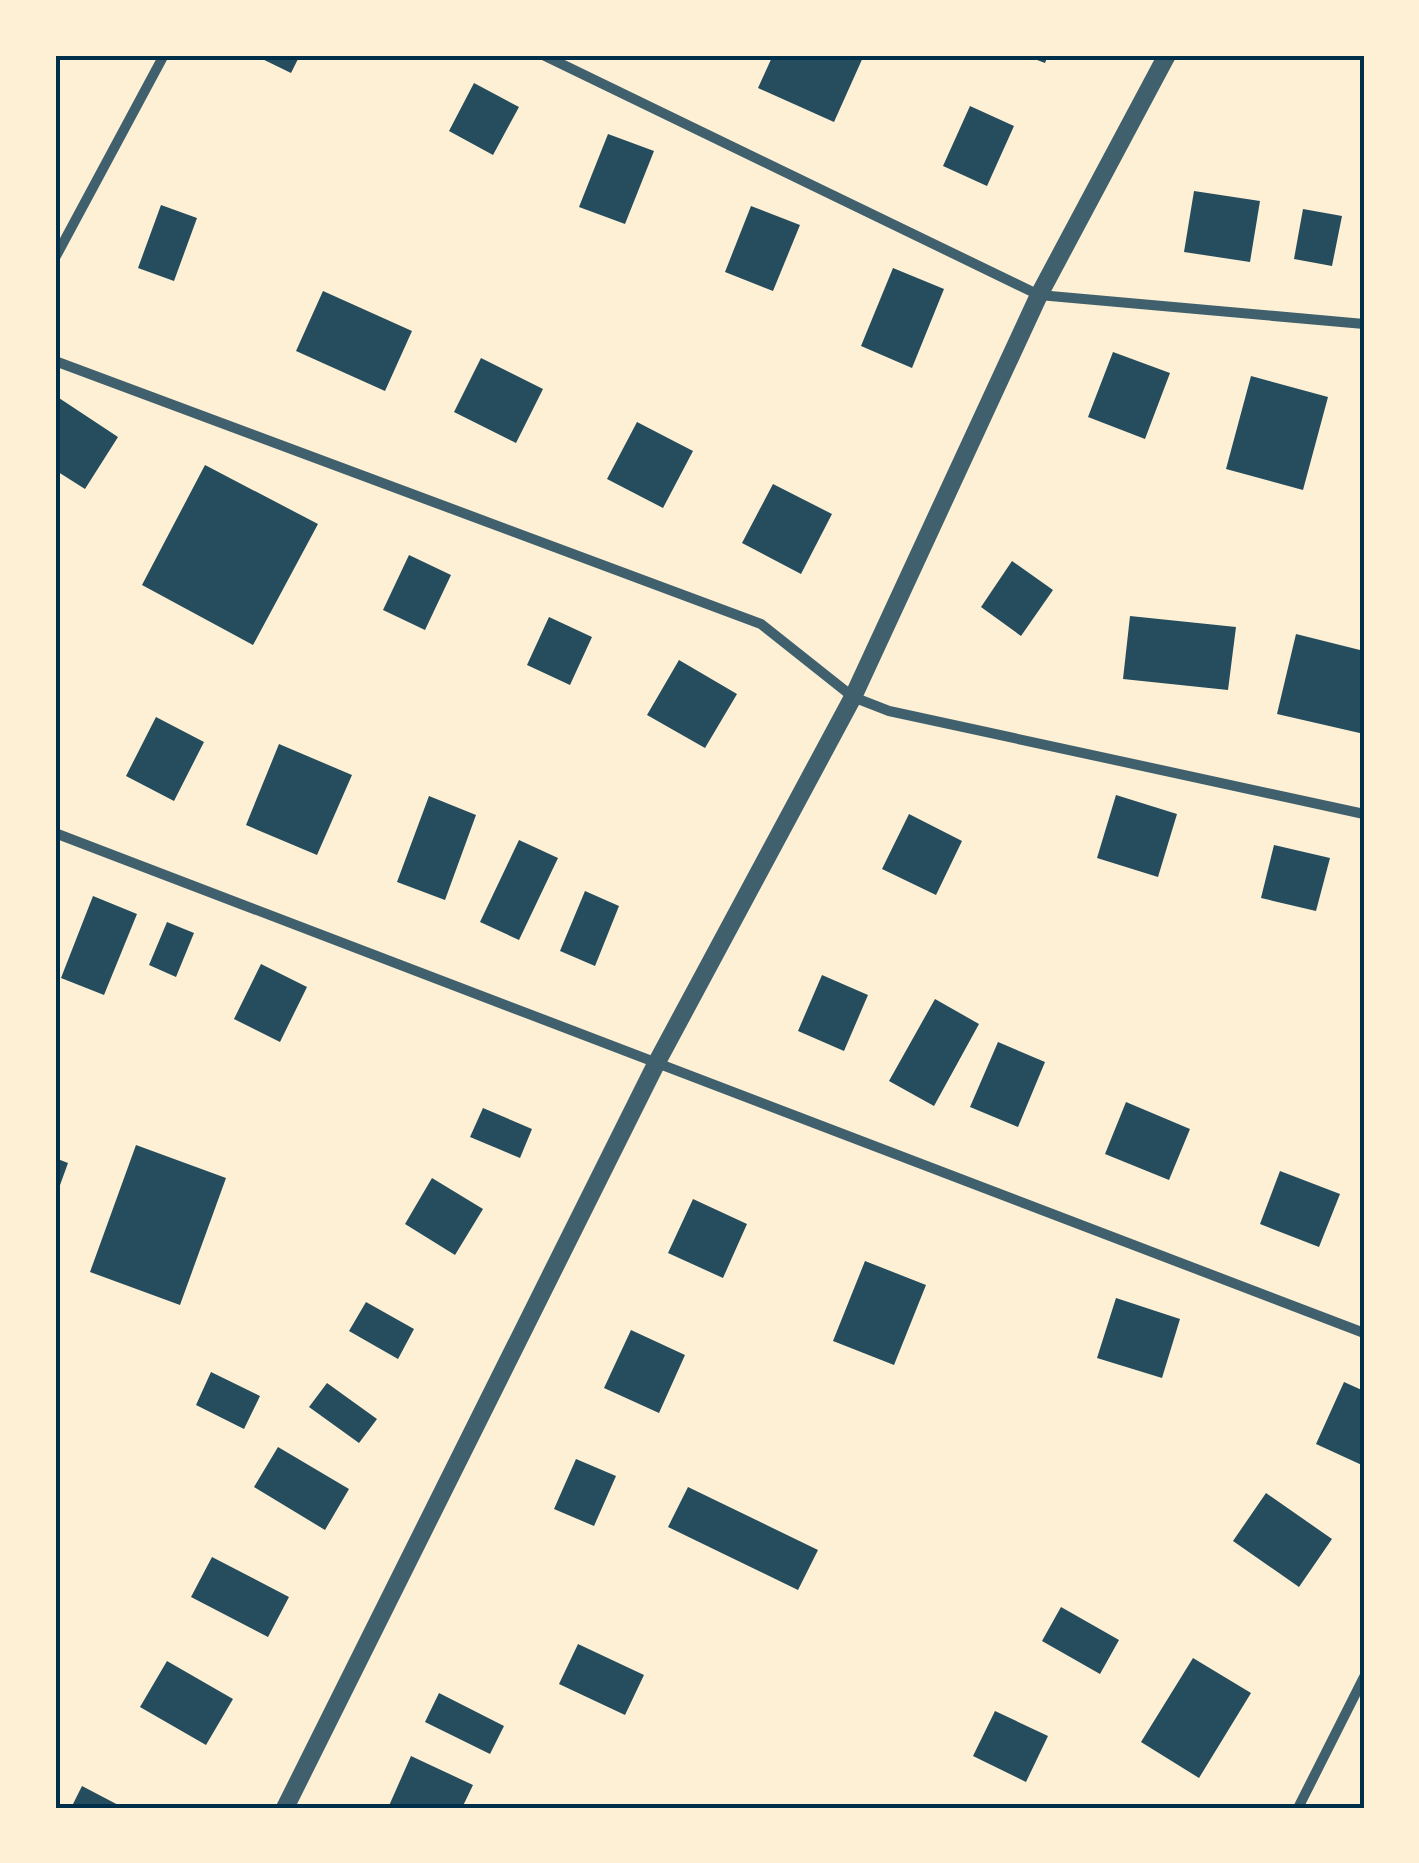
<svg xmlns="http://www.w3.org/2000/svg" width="1419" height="1863" font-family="'Nunito Sans',sans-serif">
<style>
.building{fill:#264d5e}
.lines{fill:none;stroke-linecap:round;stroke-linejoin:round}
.minor{stroke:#3f606c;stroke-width:10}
.tertiary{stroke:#3f606c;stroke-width:18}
.neatline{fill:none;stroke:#003049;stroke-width:4}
</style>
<rect width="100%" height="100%" fill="#fdf0d5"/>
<path class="building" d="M 254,55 L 300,55 L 291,73 Z
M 773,55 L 864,55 L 834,122 L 758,88 Z
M 1024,55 L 1048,55 L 1045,63 Z
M 474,83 L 519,107 L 493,155 L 449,131 Z
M 970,106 L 1014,126 L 987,186 L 943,166 Z
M 608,134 L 654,151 L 625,224 L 579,207 Z
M 1194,191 L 1260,201 L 1250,262 L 1184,252 Z
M 161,205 L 197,218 L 174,281 L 138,268 Z
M 751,206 L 800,225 L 773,291 L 725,272 Z
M 1303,209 L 1342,216 L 1332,266 L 1294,259 Z
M 893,268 L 944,289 L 912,368 L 861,346 Z
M 323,291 L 412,331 L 385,391 L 296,351 Z
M 1113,352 L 1170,373 L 1145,439 L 1088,417 Z
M 481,358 L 543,389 L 516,443 L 454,412 Z
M 1251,376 L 1328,397 L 1303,490 L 1226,469 Z
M 59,398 L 118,437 L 85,489 L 55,470 L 55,405 Z
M 637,422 L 693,451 L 663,508 L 607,479 Z
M 205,465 L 318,524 L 253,645 L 142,585 Z
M 773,484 L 832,514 L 801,574 L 742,543 Z
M 409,555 L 451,575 L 425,630 L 383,610 Z
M 1012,561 L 1053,590 L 1021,636 L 981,607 Z
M 1130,616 L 1236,627 L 1228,690 L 1123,679 Z
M 549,617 L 592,637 L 570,685 L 527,665 Z
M 1296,634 L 1364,651 L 1364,734 L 1277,714 Z
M 679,660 L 737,694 L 705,748 L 647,715 Z
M 156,717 L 204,742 L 174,801 L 126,776 Z
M 279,744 L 352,775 L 317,855 L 246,825 Z
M 1116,795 L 1177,814 L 1158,877 L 1097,858 Z
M 429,796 L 476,815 L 445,900 L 397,882 Z
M 909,814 L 962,841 L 936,895 L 882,869 Z
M 519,840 L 558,858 L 519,940 L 480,922 Z
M 1274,845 L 1330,858 L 1316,911 L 1261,898 Z
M 585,891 L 619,906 L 595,966 L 560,951 Z
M 93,896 L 137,914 L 104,995 L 61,978 Z
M 167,922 L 194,933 L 176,977 L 149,965 Z
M 261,964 L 307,987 L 280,1042 L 234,1019 Z
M 822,975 L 868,995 L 844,1051 L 798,1031 Z
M 935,999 L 979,1024 L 934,1106 L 889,1081 Z
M 998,1042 L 1045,1062 L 1018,1127 L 970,1107 Z
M 1126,1102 L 1190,1129 L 1169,1180 L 1105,1154 Z
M 483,1108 L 532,1129 L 520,1158 L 470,1137 Z
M 136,1145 L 226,1178 L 180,1305 L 90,1272 Z
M 55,1158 L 68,1163 L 55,1199 Z
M 1280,1171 L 1340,1194 L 1319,1247 L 1260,1224 Z
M 432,1178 L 483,1209 L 455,1255 L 405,1224 Z
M 693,1199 L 747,1224 L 723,1278 L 668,1253 Z
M 865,1261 L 926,1285 L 894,1365 L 833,1341 Z
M 1116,1298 L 1180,1319 L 1162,1378 L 1097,1358 Z
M 366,1302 L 414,1329 L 398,1359 L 349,1331 Z
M 631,1330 L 685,1355 L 659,1413 L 604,1388 Z
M 211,1372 L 260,1396 L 244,1429 L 196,1405 Z
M 1344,1382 L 1364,1391 L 1364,1466 L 1316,1444 Z
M 327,1383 L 377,1419 L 359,1443 L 309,1407 Z
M 278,1447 L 349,1489 L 325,1530 L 254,1487 Z
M 576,1459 L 616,1476 L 594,1526 L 554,1509 Z
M 688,1487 L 818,1550 L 798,1590 L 668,1527 Z
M 1266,1493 L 1332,1539 L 1299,1587 L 1233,1541 Z
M 212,1557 L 289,1597 L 268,1637 L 191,1597 Z
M 1061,1607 L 1119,1640 L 1100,1674 L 1042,1641 Z
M 578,1644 L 644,1675 L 625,1715 L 559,1684 Z
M 1193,1658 L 1251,1693 L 1199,1778 L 1141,1742 Z
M 167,1661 L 233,1699 L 206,1745 L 140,1707 Z
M 439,1693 L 504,1726 L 490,1754 L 425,1722 Z
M 995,1711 L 1048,1736 L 1026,1782 L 973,1756 Z
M 411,1756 L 473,1785 L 462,1808 L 388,1808 Z
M 82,1786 L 124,1808 L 71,1808 Z"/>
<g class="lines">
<path class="minor" d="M 543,55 L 1039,295 L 1364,324
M 55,258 L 164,55
M 55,361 L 761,624 L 853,697 L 889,711 L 1364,814
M 55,833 L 1364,1333
M 1298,1808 L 1364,1677"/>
<path class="tertiary" d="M 285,1808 L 657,1062 L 853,697 L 1039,295 L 1167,55"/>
</g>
<rect width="1419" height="1863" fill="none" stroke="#fdf0d5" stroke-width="115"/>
<rect x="58" y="58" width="1304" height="1748" class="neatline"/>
</svg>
